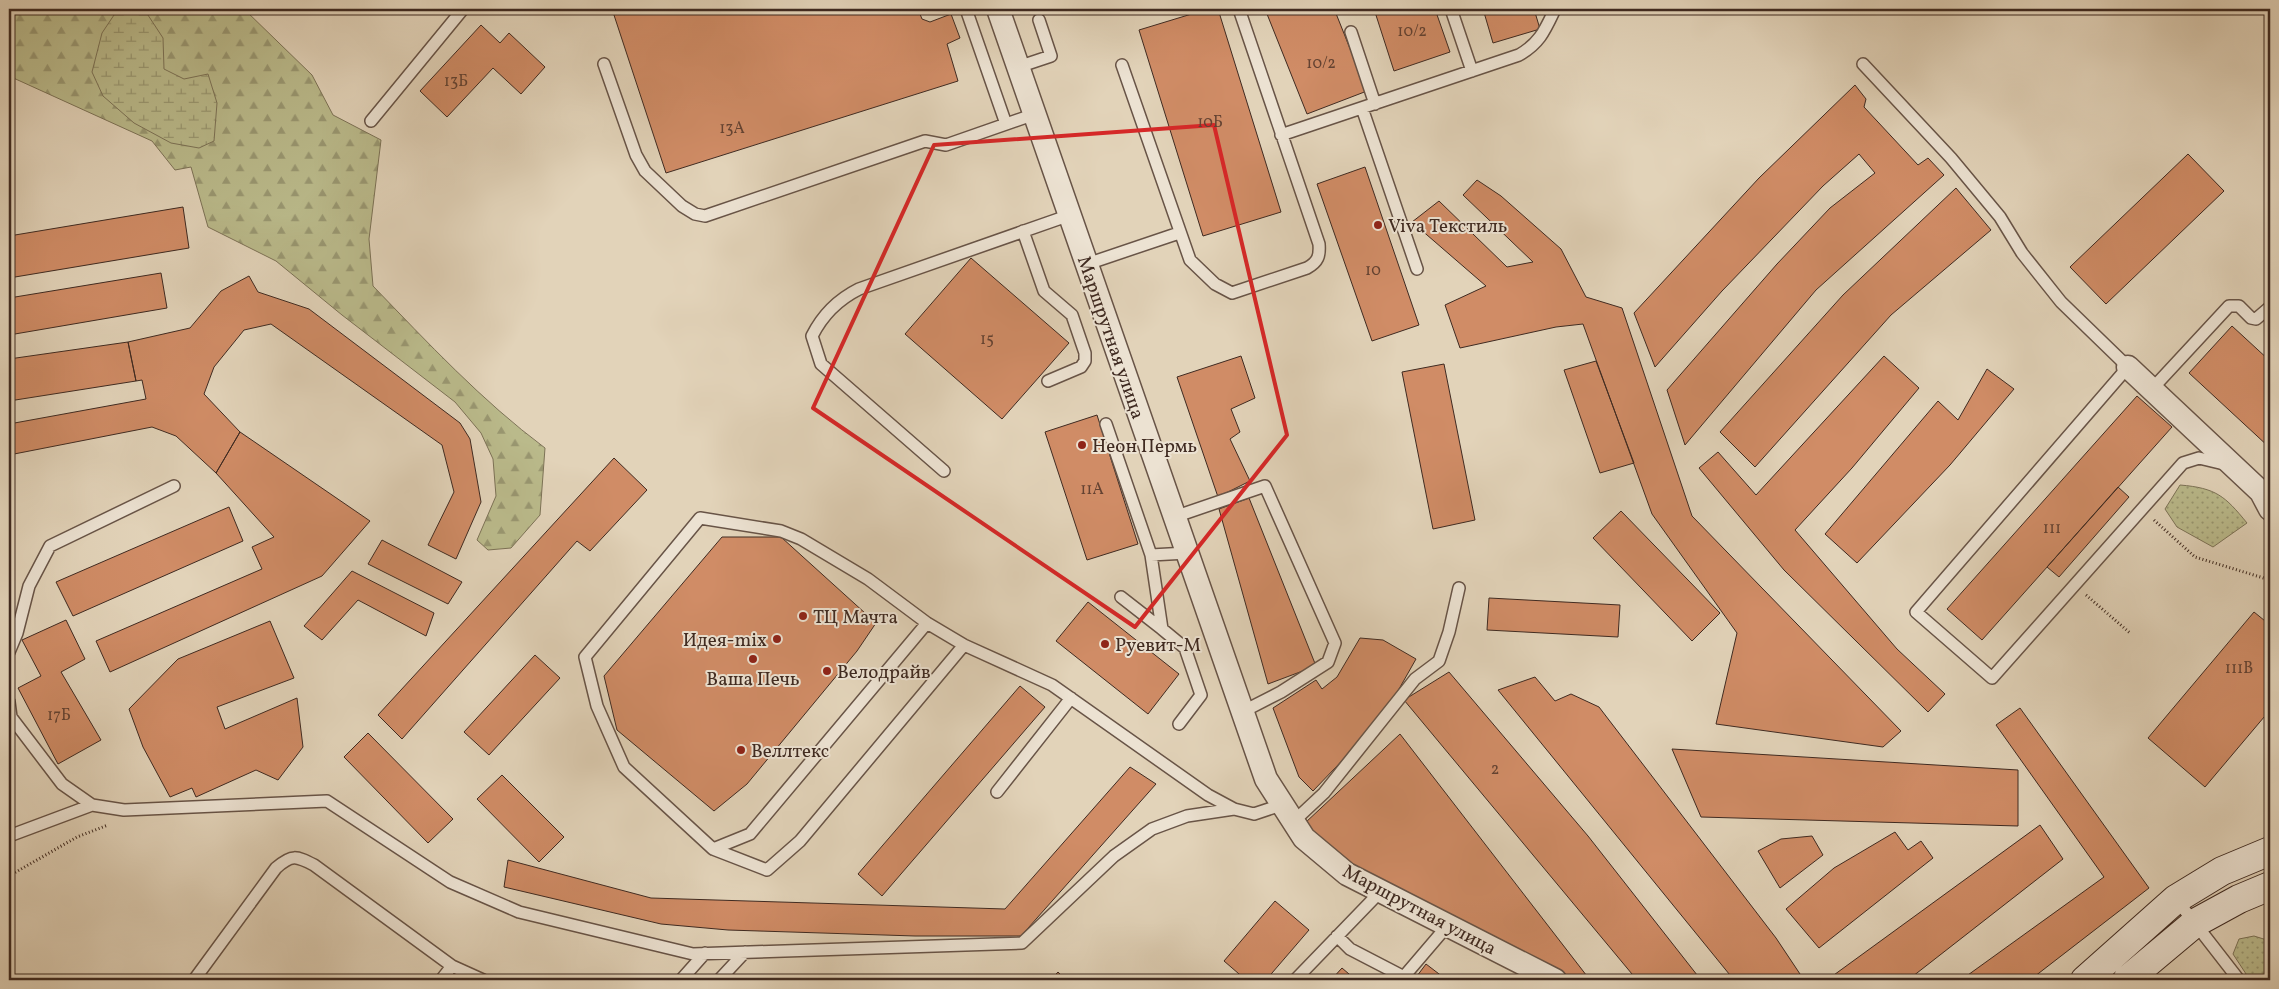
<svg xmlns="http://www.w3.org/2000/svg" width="2279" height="989" font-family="Vollkorn,serif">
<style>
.grass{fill:url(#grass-dots);stroke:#7c7256}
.forest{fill:url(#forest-firs);stroke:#7c7256}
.wetland{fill:url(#wetland-marsh);stroke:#7c7256}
.building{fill:#d08c66;stroke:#3f2a21}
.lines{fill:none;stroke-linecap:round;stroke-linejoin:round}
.service-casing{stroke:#685447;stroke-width:14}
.minor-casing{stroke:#685447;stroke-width:25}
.secondary-casing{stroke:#3f2a21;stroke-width:30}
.path{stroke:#3f2a21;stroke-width:3;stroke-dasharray:1 2.5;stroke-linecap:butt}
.service{stroke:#ece2d2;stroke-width:11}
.minor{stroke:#ece2d2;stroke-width:22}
.secondary{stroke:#ece2d2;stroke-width:28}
.marked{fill:none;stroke:#d62828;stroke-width:4;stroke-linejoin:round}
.poi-dot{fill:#8f2418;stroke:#ece2d2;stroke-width:2}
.labels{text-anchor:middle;stroke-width:4;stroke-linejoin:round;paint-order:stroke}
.number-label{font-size:16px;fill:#634232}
.poi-label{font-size:19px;fill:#3f2a21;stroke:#ece2d2;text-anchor:start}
.street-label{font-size:19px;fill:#3f2a21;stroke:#ece2d2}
</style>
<defs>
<pattern id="grass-dots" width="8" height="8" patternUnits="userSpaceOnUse" patternTransform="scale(1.25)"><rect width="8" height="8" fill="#baba8b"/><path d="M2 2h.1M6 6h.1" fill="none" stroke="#999771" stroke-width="1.8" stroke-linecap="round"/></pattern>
<pattern id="forest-firs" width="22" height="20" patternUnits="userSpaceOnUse" patternTransform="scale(1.25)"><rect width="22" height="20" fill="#baba8b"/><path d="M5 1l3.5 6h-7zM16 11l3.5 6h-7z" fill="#999771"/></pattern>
<pattern id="wetland-marsh" width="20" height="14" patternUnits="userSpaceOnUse" patternTransform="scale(1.25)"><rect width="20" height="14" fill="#baba8b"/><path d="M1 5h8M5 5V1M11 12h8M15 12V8" fill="none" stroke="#999771"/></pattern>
</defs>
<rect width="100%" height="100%" fill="#e2d3b9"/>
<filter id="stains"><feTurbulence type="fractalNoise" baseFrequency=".004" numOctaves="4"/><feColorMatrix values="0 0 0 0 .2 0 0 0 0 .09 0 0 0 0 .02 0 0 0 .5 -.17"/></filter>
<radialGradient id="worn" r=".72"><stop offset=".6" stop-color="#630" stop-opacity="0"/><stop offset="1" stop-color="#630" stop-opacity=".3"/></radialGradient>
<path class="grass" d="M 2180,485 C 2216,488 2225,496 2247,523 L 2213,547 L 2177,527 L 2165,509 Z
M 2254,936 L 2270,941 L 2270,980 L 2250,980 L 2233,954 L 2239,939 Z"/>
<path class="forest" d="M 9,9 L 244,9 L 312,75 L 333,115 L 381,140 L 369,239 L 373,286 C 427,342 482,401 545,448 L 540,515 L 511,548 L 488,550 L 477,540 L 496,496 L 493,459 L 481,433 L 455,402 L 342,315 L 276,261 L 208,227 L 191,167 L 175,170 L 152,141 L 9,76 Z"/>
<path class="wetland" d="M 118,9 L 144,9 L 163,38 L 164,69 L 184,79 L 208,74 L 217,103 L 214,141 L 199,148 L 171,143 L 134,123 L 103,96 L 92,72 L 102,33 Z"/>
<path class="building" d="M 612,9 L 918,9 L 922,19 L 930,22 L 951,14 L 960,38 L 947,44 L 958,81 L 666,173 Z
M 1208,9 L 1218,9 L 1281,212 L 1203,236 L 1139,30 Z
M 1265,9 L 1340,9 L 1335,11 L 1367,91 L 1307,114 Z
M 1374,9 L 1435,9 L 1450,52 L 1394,71 Z
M 1483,9 L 1534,9 L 1540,29 L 1493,43 Z
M 481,25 L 500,43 L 509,33 L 545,67 L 521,94 L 493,68 L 447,117 L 420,91 Z
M 1855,85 L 1866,99 L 1864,107 L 1918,165 L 1928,158 L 1944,175 L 1816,290 L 1685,445 L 1667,390 L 1777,264 L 1830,208 L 1875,173 L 1859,154 L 1823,186 L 1722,291 L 1655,367 L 1634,313 L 1759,178 Z
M 2188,154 L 2224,191 L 2106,304 L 2070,267 Z
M 1365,167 L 1419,325 L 1372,341 L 1317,184 Z
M 1477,180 L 1501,196 L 1561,249 L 1586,297 L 1622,308 L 1692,516 L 1901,731 L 1883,747 L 1716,724 L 1737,633 L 1652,514 L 1583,324 L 1556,327 L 1460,348 L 1445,305 L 1486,286 L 1412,222 L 1439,201 L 1507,267 L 1533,262 L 1463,195 Z
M 1956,188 L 1991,230 L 1891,315 L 1755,467 L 1720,432 L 1843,295 Z
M 183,207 L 189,248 L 9,278 L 9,236 Z
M 971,258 L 1069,343 L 1002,419 L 905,334 Z
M 161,273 L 167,308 L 9,335 L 9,298 Z
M 249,276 L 258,292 L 309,309 L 460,423 L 470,439 L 481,502 L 456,559 L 428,545 L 454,492 L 442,445 L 271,324 L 244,330 L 214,367 L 204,394 L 240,432 L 216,473 L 176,436 L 152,427 L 9,455 L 9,424 L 146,399 L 142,380 L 136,381 L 128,342 L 190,328 L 221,291 Z
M 2232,326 L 2270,361 L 2270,448 L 2189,373 Z
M 128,342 L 136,381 L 9,401 L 9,359 Z
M 1241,356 L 1255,398 L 1231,409 L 1240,432 L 1230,439 L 1250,481 L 1218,497 L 1177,377 Z
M 1884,356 L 1919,388 L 1852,468 L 1795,530 L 1897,649 L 1945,694 L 1928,712 L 1784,570 L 1699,468 L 1718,452 L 1756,495 Z
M 1596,361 L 1634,463 L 1600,473 L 1564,370 Z
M 1444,364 L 1475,520 L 1433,529 L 1402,372 Z
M 1987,369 L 2014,389 L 1950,465 L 1857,563 L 1825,534 L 1938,401 L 1958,420 Z
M 2137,396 L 2172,427 L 1982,640 L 1947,609 Z
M 1097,415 L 1138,544 L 1087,560 L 1045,432 Z
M 240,432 L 370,521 L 322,576 L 110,672 L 96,641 L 262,569 L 252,547 L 274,537 L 216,473 Z
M 614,458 L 647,490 L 590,551 L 577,541 L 402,739 L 378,715 Z
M 2118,487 L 2129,497 L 2059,577 L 2047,567 Z
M 1249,498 L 1316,666 L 1268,684 L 1219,509 Z
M 229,507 L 243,541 L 73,616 L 56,582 Z
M 1621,511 L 1720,613 L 1692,641 L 1593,538 Z
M 722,537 L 781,537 L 876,623 L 857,651 L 747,784 L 714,811 L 617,730 L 604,676 Z
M 382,540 L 462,582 L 448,604 L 368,564 Z
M 352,571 L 434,613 L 426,636 L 358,600 L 322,640 L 304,626 Z
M 1489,598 L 1620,605 L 1618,637 L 1487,630 Z
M 1088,602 L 1179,674 L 1148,714 L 1056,641 Z
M 2254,612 L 2270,625 L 2270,710 L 2205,787 L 2148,738 Z
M 66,620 L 85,659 L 61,672 L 101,740 L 58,764 L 18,688 L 41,676 L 22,640 Z
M 270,621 L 294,678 L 217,707 L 225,729 L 297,698 L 303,747 L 278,780 L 256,770 L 196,797 L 192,788 L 170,797 L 143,747 L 129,709 L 178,659 Z
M 1360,638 L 1383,640 L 1416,659 L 1382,719 L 1313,791 L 1299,777 L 1273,708 L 1316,680 L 1322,689 L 1337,677 Z
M 535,655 L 560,678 L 489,755 L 464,732 Z
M 1449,672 L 1588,836 L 1701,980 L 1637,980 L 1404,700 Z
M 1535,677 L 1555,701 L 1571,694 L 1599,707 L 1776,938 L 1804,980 L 1734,980 L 1498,690 Z
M 1020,686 L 1045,707 L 882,896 L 858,874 Z
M 2020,708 L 2149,888 L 2030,980 L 1961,980 L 2104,877 L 1996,725 Z
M 368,733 L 453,819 L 428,843 L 344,757 Z
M 1400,734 L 1590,980 L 1577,980 L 1354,870 L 1305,823 Z
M 1672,749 L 2018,770 L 2018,826 L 1701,817 Z
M 1130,767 L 1156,784 L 1021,936 L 915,936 L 728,930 L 661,924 L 504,887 L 508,860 L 651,898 L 1005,909 Z
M 502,775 L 564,837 L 539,862 L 477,799 Z
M 2040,825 L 2063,859 L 1908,980 L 1827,980 Z
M 1895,832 L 1908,850 L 1921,841 L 1933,858 L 1819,948 L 1786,909 L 1834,868 Z
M 1812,836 L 1823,855 L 1780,888 L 1758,851 L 1781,839 Z
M 1275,901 L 1309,930 L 1266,980 L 1246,980 L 1224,961 Z
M 1426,964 L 1443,977 L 1440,980 L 1414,980 Z
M 1342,968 L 1356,980 L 1331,980 Z
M 1058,972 L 1066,980 L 1050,980 Z"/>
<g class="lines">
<g class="service-casing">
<path id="service" d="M 966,9 L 1006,124
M 1451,9 L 1472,71
M 1351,32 L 1375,104
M 604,64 L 636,155 L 645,171 L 682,206 L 695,214 L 705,216 L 925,141 L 946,145 L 1035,114
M 1863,64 L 1951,158 L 2000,217 L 2022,253 L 2061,302 L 2128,367 L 1916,612 L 1992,678 L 2183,463 L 2199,458 L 2224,464
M 1122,65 L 1190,260 L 1215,284 L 1232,293 L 1307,268 C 1318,262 1320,256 1319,244 L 1239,9
M 1018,67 L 1051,56 L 1039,20
M 1362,108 L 1417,269
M 371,121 L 463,9
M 1281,135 L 1519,55 C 1540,43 1545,30 1555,9
M 1023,231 L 1044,291 L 1072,315 L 1085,353 L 1085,361 L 1081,367 L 1048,381
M 1087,264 L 1179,233
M 2152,389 L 2229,306 L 2239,306 L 2251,318 L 2256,319 L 2270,307
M 1106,424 L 1151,555 L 1162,629 L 1121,597
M 944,471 L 821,364 L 812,336 C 822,316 839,299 859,289 L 1070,215
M 1174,517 L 1265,486 L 1335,643 L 1328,662 L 1281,692 L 1242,712
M 1151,555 L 1187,553
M 927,623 L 750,834 L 713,849 L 624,767 L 597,706 L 585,657 L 700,518 L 781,531 L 801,539 L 868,579 L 927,623 L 964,645 L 1052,685 L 1208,795 L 1234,809
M 1162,629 L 1185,648 L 1201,695 L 1179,724
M 9,652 L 17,633 L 29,586 L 50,546 L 174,486
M 9,702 L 11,717 L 62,784 L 92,805
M 997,792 L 1071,698
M 1293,822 L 1324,793 L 1415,679 L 1439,661 L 1449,632 L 1459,588
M 9,836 L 92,805 L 124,810 L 327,801 L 450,882 L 519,912 L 693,954 L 1022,943 L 1114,856 L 1152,829 L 1187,816 L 1234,809 L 1254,814 L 1281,805
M 713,849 L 767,870 L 800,841 L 964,645
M 2176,899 L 2239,980
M 1337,936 L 1350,949 L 1404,977
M 194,980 L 276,868 C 292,854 296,856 314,865 L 452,966 L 483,980
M 441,980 L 452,966
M 681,980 L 705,953
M 719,980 L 745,952
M 1295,980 L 1381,891
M 1401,980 L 1448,925"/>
</g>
<g class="minor-casing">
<path id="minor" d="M 998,9 L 1266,779 L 1304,838 L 1347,874 L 1555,980
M 2128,367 L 2261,492 L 2270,509"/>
</g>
<g class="secondary-casing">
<path id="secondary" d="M 2085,980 L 2176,899 L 2222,871 L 2270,851
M 2127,980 L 2195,923 L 2239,899 L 2270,886"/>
</g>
<path class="path" d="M 2154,520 L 2195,557 L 2270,580
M 2086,595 L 2130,633
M 9,876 L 77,837 L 108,825"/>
<use href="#service" class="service"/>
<use href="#minor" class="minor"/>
<use href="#secondary" class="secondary"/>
</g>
<path class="marked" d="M 1214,125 L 1287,435 L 1135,627 L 813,408 L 934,145 Z"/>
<g class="poi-dot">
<circle cx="1378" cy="225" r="5"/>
<circle cx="1082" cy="445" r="5"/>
<circle cx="803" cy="616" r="5"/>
<circle cx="777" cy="639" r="5"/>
<circle cx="1105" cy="644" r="5"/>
<circle cx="753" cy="659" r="5"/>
<circle cx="827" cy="671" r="5"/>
<circle cx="741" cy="750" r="5"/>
</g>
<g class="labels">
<g class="number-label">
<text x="1412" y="36">10/2</text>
<text x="1321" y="68">10/2</text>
<text x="456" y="86">13Б</text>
<text x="1210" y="127">10Б</text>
<text x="732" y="133">13А</text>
<text x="1373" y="275">10</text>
<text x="987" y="344">15</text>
<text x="1092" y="494">11А</text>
<text x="2052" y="533">111</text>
<text x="2239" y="673">111В</text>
<text x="59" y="720">17Б</text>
<text x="1495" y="774">2</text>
</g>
<g class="poi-label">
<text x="1388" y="232">Viva Текстиль</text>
<text x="1092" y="452">Неон Пермь</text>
<text x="813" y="623">ТЦ Мачта</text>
<text x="767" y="646" text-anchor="end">Идея-mix</text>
<text x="1115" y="651">Руевит-М</text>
<text x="837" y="678">Велодрайв</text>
<text x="753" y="685" text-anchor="middle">Ваша Печь</text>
<text x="751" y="757">Веллтекс</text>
</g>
<g class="street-label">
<text transform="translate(1112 337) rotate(71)" y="7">Маршрутная улица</text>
<text transform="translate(1420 909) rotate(28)" y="7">Маршрутная улица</text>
</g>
</g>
<rect width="2279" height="989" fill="none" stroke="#e2d3b9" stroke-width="30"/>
<rect x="10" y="10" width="2259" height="969" fill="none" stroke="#3f2a21" stroke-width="2.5"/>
<rect x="15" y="15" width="2249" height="959" fill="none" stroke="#3f2a21"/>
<rect width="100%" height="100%" filter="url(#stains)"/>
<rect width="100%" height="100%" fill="url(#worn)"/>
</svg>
